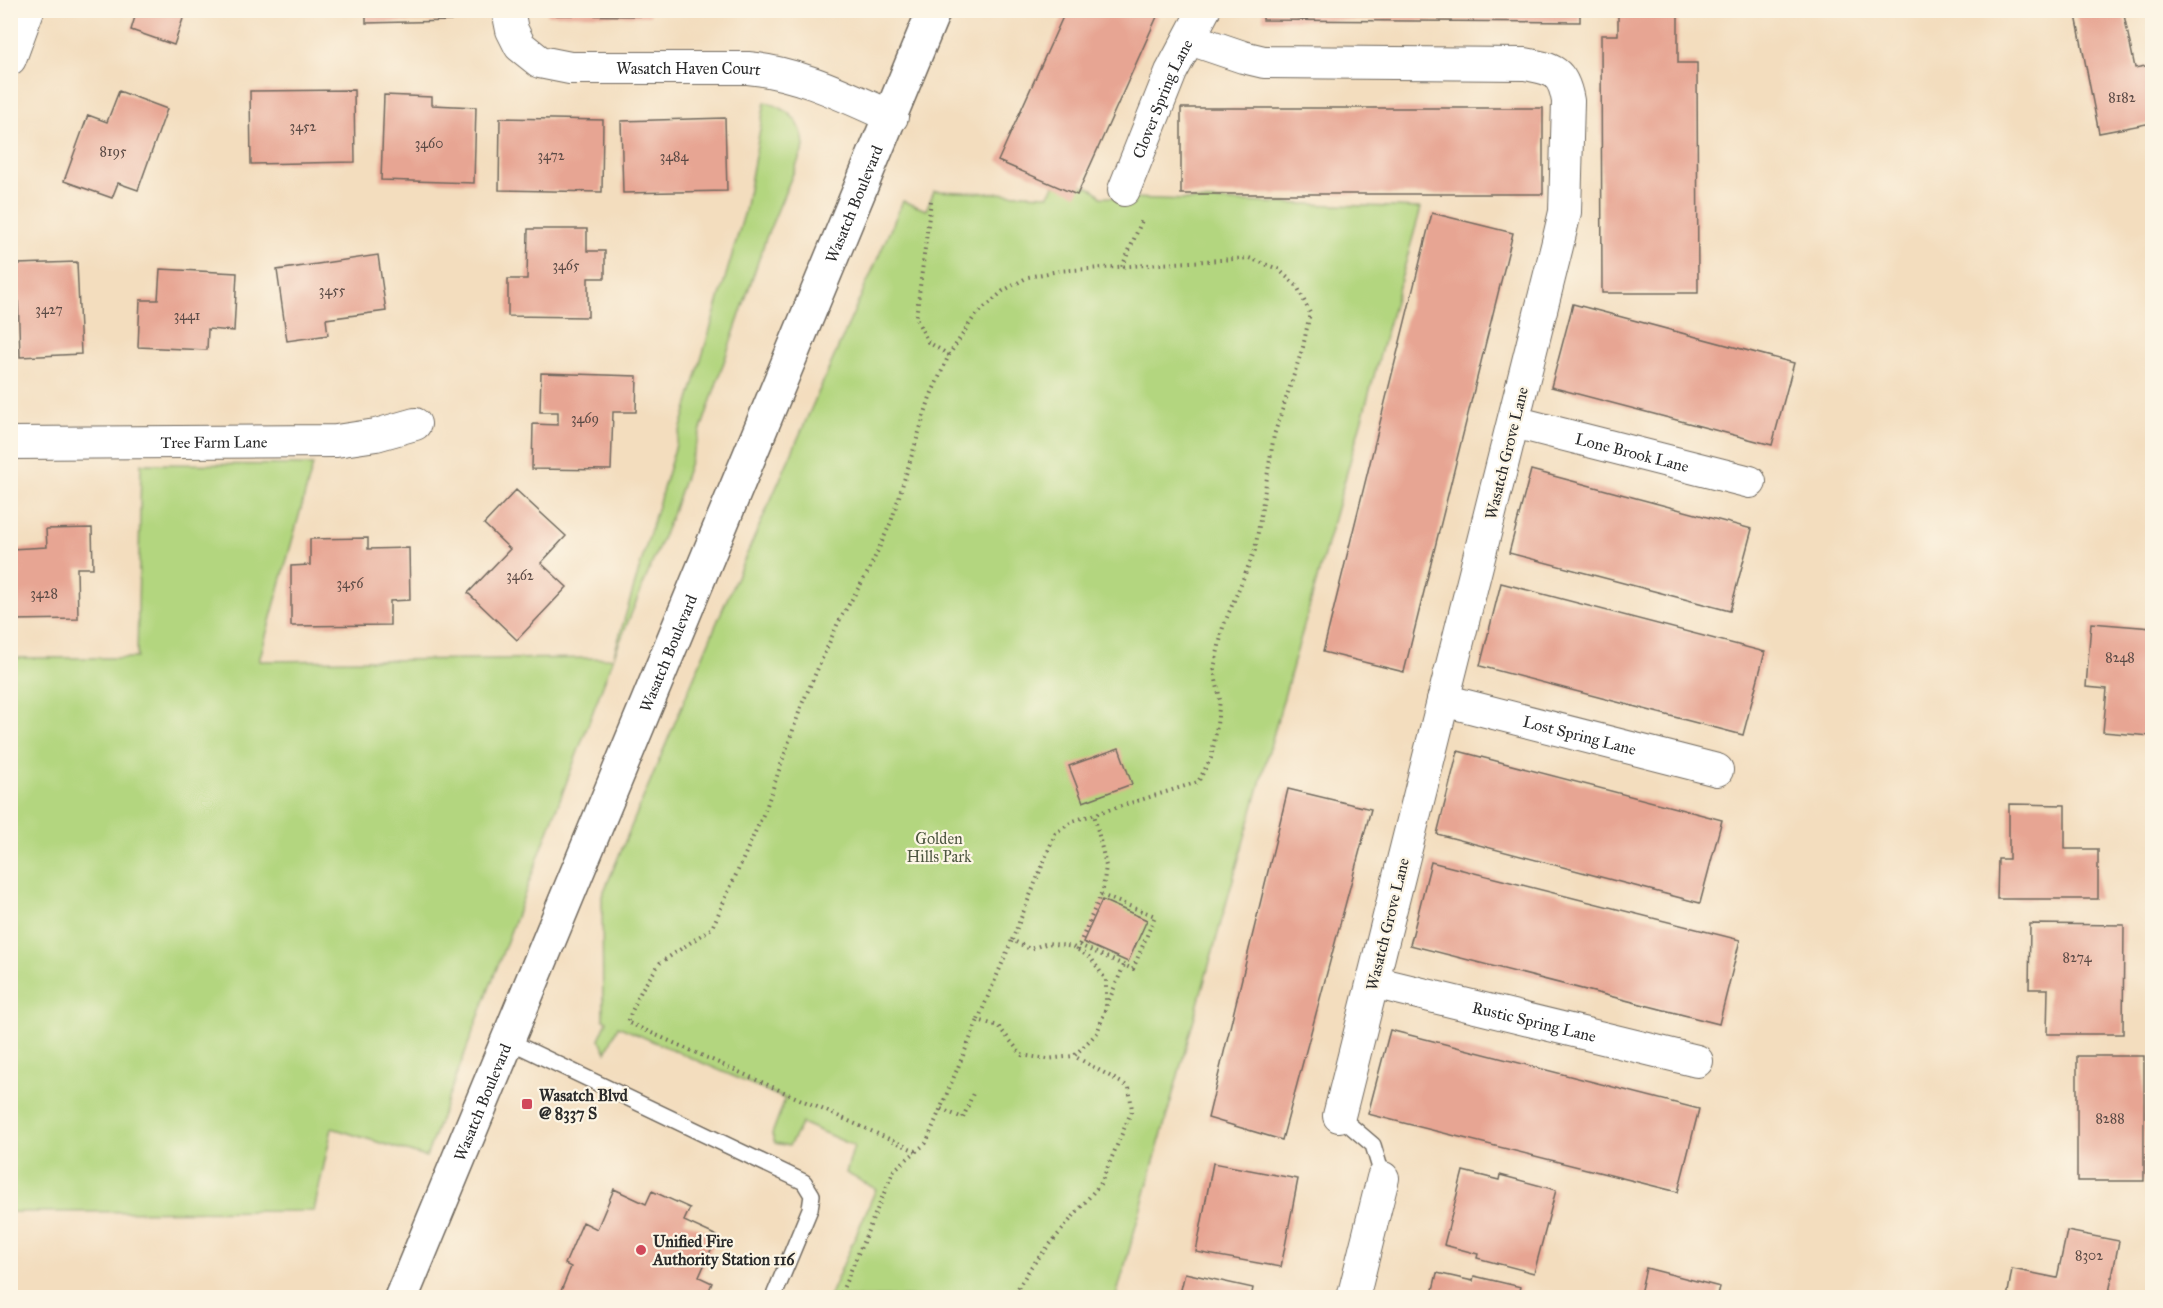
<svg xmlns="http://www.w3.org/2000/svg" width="2163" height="1308" font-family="'IM FELL Great Primer',serif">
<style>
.green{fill:#b3d67f;stroke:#6f8055;stroke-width:1.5}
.building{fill:#e7a593}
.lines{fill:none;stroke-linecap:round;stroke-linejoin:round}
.lane-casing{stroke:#71695e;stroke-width:18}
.street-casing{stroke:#71695e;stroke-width:34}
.primary-casing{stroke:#71695e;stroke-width:36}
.path{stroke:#71695e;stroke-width:4;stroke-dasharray:1.5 4.5;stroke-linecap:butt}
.lane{stroke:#fff;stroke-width:15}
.street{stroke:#fff;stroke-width:32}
.primary{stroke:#fff;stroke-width:33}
.poi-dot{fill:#d1495b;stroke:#fcf5e5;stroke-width:2}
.labels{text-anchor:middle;stroke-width:4.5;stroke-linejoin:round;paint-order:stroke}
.number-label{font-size:14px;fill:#5a4a45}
.street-label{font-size:16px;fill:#2b2b2b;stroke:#fcf5e5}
.park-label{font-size:16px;fill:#4d5640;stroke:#fcf5e5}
.poi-label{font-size:16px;font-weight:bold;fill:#2b2b2b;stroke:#fcf5e5;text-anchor:start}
</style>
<rect width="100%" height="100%" fill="#fcf5e5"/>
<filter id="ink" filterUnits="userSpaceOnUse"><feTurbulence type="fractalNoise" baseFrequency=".0167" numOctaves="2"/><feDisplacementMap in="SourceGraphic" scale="12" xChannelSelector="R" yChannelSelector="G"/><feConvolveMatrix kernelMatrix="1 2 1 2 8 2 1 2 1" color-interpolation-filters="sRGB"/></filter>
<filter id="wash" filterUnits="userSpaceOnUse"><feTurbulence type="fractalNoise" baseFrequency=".008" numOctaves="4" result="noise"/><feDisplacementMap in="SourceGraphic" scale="24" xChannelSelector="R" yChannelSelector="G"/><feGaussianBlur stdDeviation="1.35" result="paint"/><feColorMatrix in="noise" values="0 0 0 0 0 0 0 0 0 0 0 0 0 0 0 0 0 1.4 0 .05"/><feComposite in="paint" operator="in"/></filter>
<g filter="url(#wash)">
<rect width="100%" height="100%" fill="#f3ddbe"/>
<path class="green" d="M 765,102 C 788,108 803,122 804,147 L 766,238 L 672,515 L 613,658 L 426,1157 L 332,1128 L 314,1211 L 11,1212 L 11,658 L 137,658 L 141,464 L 313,465 L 259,661 L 613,658 L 745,211 Z
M 1055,184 C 1070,184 1092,182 1101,197 L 1421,208 L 1116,1297 L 829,1297 L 876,1189 L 846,1173 L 854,1146 L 802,1123 L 789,1146 L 775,1143 L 772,1134 L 785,1099 L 618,1026 L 606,1052 L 599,1039 L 607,1021 L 603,1019 L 602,896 L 723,608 L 903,201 L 926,210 L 934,191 L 1049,195 Z"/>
<g id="blocks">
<path class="building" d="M 137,10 L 186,10 L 174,45 L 131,30 Z
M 366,10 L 451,10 L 451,21 L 366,23 Z
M 547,10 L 650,10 L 650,16 L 547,15 Z
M 663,10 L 765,10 L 765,14 L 663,13 Z
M 1066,10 L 1160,10 L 1077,195 L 998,161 Z
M 1263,10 L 1580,10 L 1580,22 L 1263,20 Z
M 1618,10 L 1678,10 L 1678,63 L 1697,63 L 1698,293 L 1602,293 L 1601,35 L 1618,35 Z
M 2075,10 L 2123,10 L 2135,68 L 2151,65 L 2152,123 L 2099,133 Z
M 354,90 L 355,162 L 251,164 L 250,91 Z
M 119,91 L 167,109 L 138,190 L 118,183 L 112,198 L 64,181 L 88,115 L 107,122 Z
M 384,95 L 432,97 L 432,105 L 476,107 L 474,183 L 381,180 Z
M 1181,108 L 1543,108 L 1543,194 L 1181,194 Z
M 500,118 L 603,120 L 602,192 L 499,190 Z
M 725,118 L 727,191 L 623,193 L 621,121 Z
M 1432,213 L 1513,233 L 1404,672 L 1323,652 Z
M 528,229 L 587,229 L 587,251 L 605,251 L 605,278 L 588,278 L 588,317 L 508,316 L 508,279 L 527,279 Z
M 378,255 L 386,311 L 326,319 L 328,335 L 287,341 L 277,270 Z
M 77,262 L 81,354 L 20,357 L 17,264 Z
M 160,269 L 237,273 L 234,331 L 208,329 L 207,350 L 138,347 L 140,300 L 158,300 Z
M 1573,304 L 1794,363 L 1772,445 L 1551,387 Z
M 541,373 L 637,376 L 636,412 L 613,412 L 611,470 L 532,469 L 533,424 L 558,425 L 558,412 L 540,412 Z
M 1531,470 L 1752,529 L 1730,611 L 1509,553 Z
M 516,490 L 566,536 L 541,563 L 567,587 L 517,640 L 468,593 L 510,549 L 484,524 Z
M 92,528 L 93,568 L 77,568 L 78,619 L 12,620 L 11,549 L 47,547 L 46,529 Z
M 368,538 L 368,549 L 409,548 L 410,600 L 390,601 L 390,625 L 291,626 L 291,566 L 310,565 L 310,539 Z
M 1501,583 L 1765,652 L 1743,735 L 1480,666 Z
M 2091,623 L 2152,628 L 2151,736 L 2103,732 L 2107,689 L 2086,687 Z
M 1119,748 L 1132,784 L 1083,802 L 1069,766 Z
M 1458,751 L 1722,820 L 1700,903 L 1437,834 Z
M 1288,789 L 1371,809 L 1282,1140 L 1208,1118 Z
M 2009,804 L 2065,805 L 2065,849 L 2098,849 L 2098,899 L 1997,899 L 1998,859 L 2009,859 Z
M 1431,862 L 1740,940 L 1719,1024 L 1410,945 Z
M 1102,900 L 1147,920 L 1128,962 L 1083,942 Z
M 2030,924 L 2124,925 L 2123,1034 L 2047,1034 L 2048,989 L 2029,989 Z
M 1390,1030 L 1699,1109 L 1678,1192 L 1368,1114 Z
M 2077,1056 L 2144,1056 L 2144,1181 L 2077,1181 Z
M 1213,1163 L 1298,1179 L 1281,1267 L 1196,1252 Z
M 1463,1171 L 1499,1180 L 1500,1175 L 1556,1190 L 1534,1273 L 1477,1258 L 1478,1254 L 1444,1245 Z
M 614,1189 L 646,1204 L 652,1191 L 690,1208 L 684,1221 L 717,1236 L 699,1277 L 712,1283 L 706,1298 L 558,1298 L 571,1267 L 565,1264 L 583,1222 L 597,1229 Z
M 2067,1231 L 2119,1241 L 2108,1298 L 2007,1298 L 2012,1269 L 2057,1278 Z
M 1646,1268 L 1720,1287 L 1717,1298 L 1639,1298 Z
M 1185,1273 L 1253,1288 L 1251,1298 L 1179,1298 Z
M 1437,1273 L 1473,1281 L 1474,1276 L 1521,1287 L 1518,1298 L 1431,1298 Z"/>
</g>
</g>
<g filter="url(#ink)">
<use href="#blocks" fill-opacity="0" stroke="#71695e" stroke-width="1.5"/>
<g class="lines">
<g class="lane-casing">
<path id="lane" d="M 507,1040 L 804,1182 L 812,1195 L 810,1209 L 773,1298
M 1339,1116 L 1373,1145 L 1383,1178"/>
</g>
<g class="street-casing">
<g id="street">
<path id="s1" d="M 508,10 L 512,30 L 520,46 L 540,62 L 570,68 L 748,68 C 800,73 845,96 892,117"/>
<path d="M 1190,39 L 1243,57 L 1264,62 L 1525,64 C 1553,69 1563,71 1568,101 L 1565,212 L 1557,246 L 1339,1116"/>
<path d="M 10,59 L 28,10"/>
<path id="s2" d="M 1124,190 L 1171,72 L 1204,10"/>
<path id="s3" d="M 1514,422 L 1750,482"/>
<path id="s4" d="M 10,443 L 336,441 L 376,435 L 415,424"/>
<path id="s5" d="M 1443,700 L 1717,770"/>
<path id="s6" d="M 1373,982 L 1697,1061"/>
<path d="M 1353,1298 L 1383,1178"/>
</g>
</g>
<g class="primary-casing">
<g id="primary">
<path id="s7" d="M 401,1298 L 934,10"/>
</g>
</g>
<path class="path" d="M 931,201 L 916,318 L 928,342 L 949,355
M 1122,267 L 1143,218
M 1101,895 L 1155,916 L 1133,969 L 1124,965 L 1107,1005
M 1079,945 L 1124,965
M 1077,950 L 1103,889 L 1106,866 L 1094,814
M 941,1109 L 963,1118 L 974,1091
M 916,1151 L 627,1022 L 642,989 L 660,963 L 712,928 L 766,808 L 802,704 L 838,623 L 869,570 L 891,522 L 930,397 L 949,355 L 974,317 L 1003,291 L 1028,277 L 1058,271 L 1249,258 L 1278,269 L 1297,286 L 1310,313 L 1303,347 L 1274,435 L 1255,550 L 1223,627 L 1214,669 L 1220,700 L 1216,733 L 1211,758 L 1198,782 L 1073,821 L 1055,834 L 1012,940 L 1030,949 L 1048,943 L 1073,947 L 1091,958 L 1106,980 L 1106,1008 L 1097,1033 L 1074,1056 L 1047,1059 L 1022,1055 L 998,1026 L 978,1020 L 1012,940
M 839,1298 L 894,1170 L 926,1143 L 978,1020
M 1012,1298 L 1031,1267 L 1101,1183 L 1132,1110 L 1129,1087 L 1074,1056"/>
<use href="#lane" class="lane"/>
<use href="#street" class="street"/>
<use href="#primary" class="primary"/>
</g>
</g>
<g class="poi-dot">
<rect x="521" y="1098" width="12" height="12" rx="3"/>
<circle cx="641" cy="1250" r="6"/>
</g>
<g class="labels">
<g class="number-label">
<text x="2122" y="102">8182</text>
<text x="303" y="131">3452</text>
<text x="429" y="148">3460</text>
<text x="113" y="156">8195</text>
<text x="551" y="160">3472</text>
<text x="674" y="161">3484</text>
<text x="566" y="270">3465</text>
<text x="332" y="295">3455</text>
<text x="49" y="314">3427</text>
<text x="187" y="320">3441</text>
<text x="585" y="423">3469</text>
<text x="520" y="580">3462</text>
<text x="350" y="588">3456</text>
<text x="44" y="598">3428</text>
<text x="2120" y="662">8248</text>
<text x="2077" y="962">8274</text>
<text x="2110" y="1123">8288</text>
<text x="2089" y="1260">8302</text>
</g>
<g class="street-label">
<text dy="6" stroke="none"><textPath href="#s1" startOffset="213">Wasatch Haven Court</textPath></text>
<text dy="6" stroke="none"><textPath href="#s2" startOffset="99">Clover Spring Lane</textPath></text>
<text dy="6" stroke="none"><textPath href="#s7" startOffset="1184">Wasatch Boulevard</textPath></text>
<text dy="6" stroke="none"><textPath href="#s4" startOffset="204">Tree Farm Lane</textPath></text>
<text dy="6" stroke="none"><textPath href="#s3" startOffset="122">Lone Brook Lane</textPath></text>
<text transform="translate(1506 453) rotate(-76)" y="6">Wasatch Grove Lane</text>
<text dy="6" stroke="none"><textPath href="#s7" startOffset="698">Wasatch Boulevard</textPath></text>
<text dy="6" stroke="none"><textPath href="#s5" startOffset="141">Lost Spring Lane</textPath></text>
<text transform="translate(1387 924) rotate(-76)" y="6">Wasatch Grove Lane</text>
<text dy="6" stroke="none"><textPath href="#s6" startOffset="166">Rustic Spring Lane</textPath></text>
<text dy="6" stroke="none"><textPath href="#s7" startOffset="212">Wasatch Boulevard</textPath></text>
</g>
<g class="park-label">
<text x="939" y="844">Golden<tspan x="939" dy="18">Hills Park</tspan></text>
</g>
<g class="poi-label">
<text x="539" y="1101">Wasatch Blvd<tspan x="539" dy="18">@ 8337 S</tspan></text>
<text x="653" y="1247">Unified Fire<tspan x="653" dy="18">Authority Station 116</tspan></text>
</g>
</g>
<rect width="2163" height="1308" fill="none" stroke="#fcf5e5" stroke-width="36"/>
</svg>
